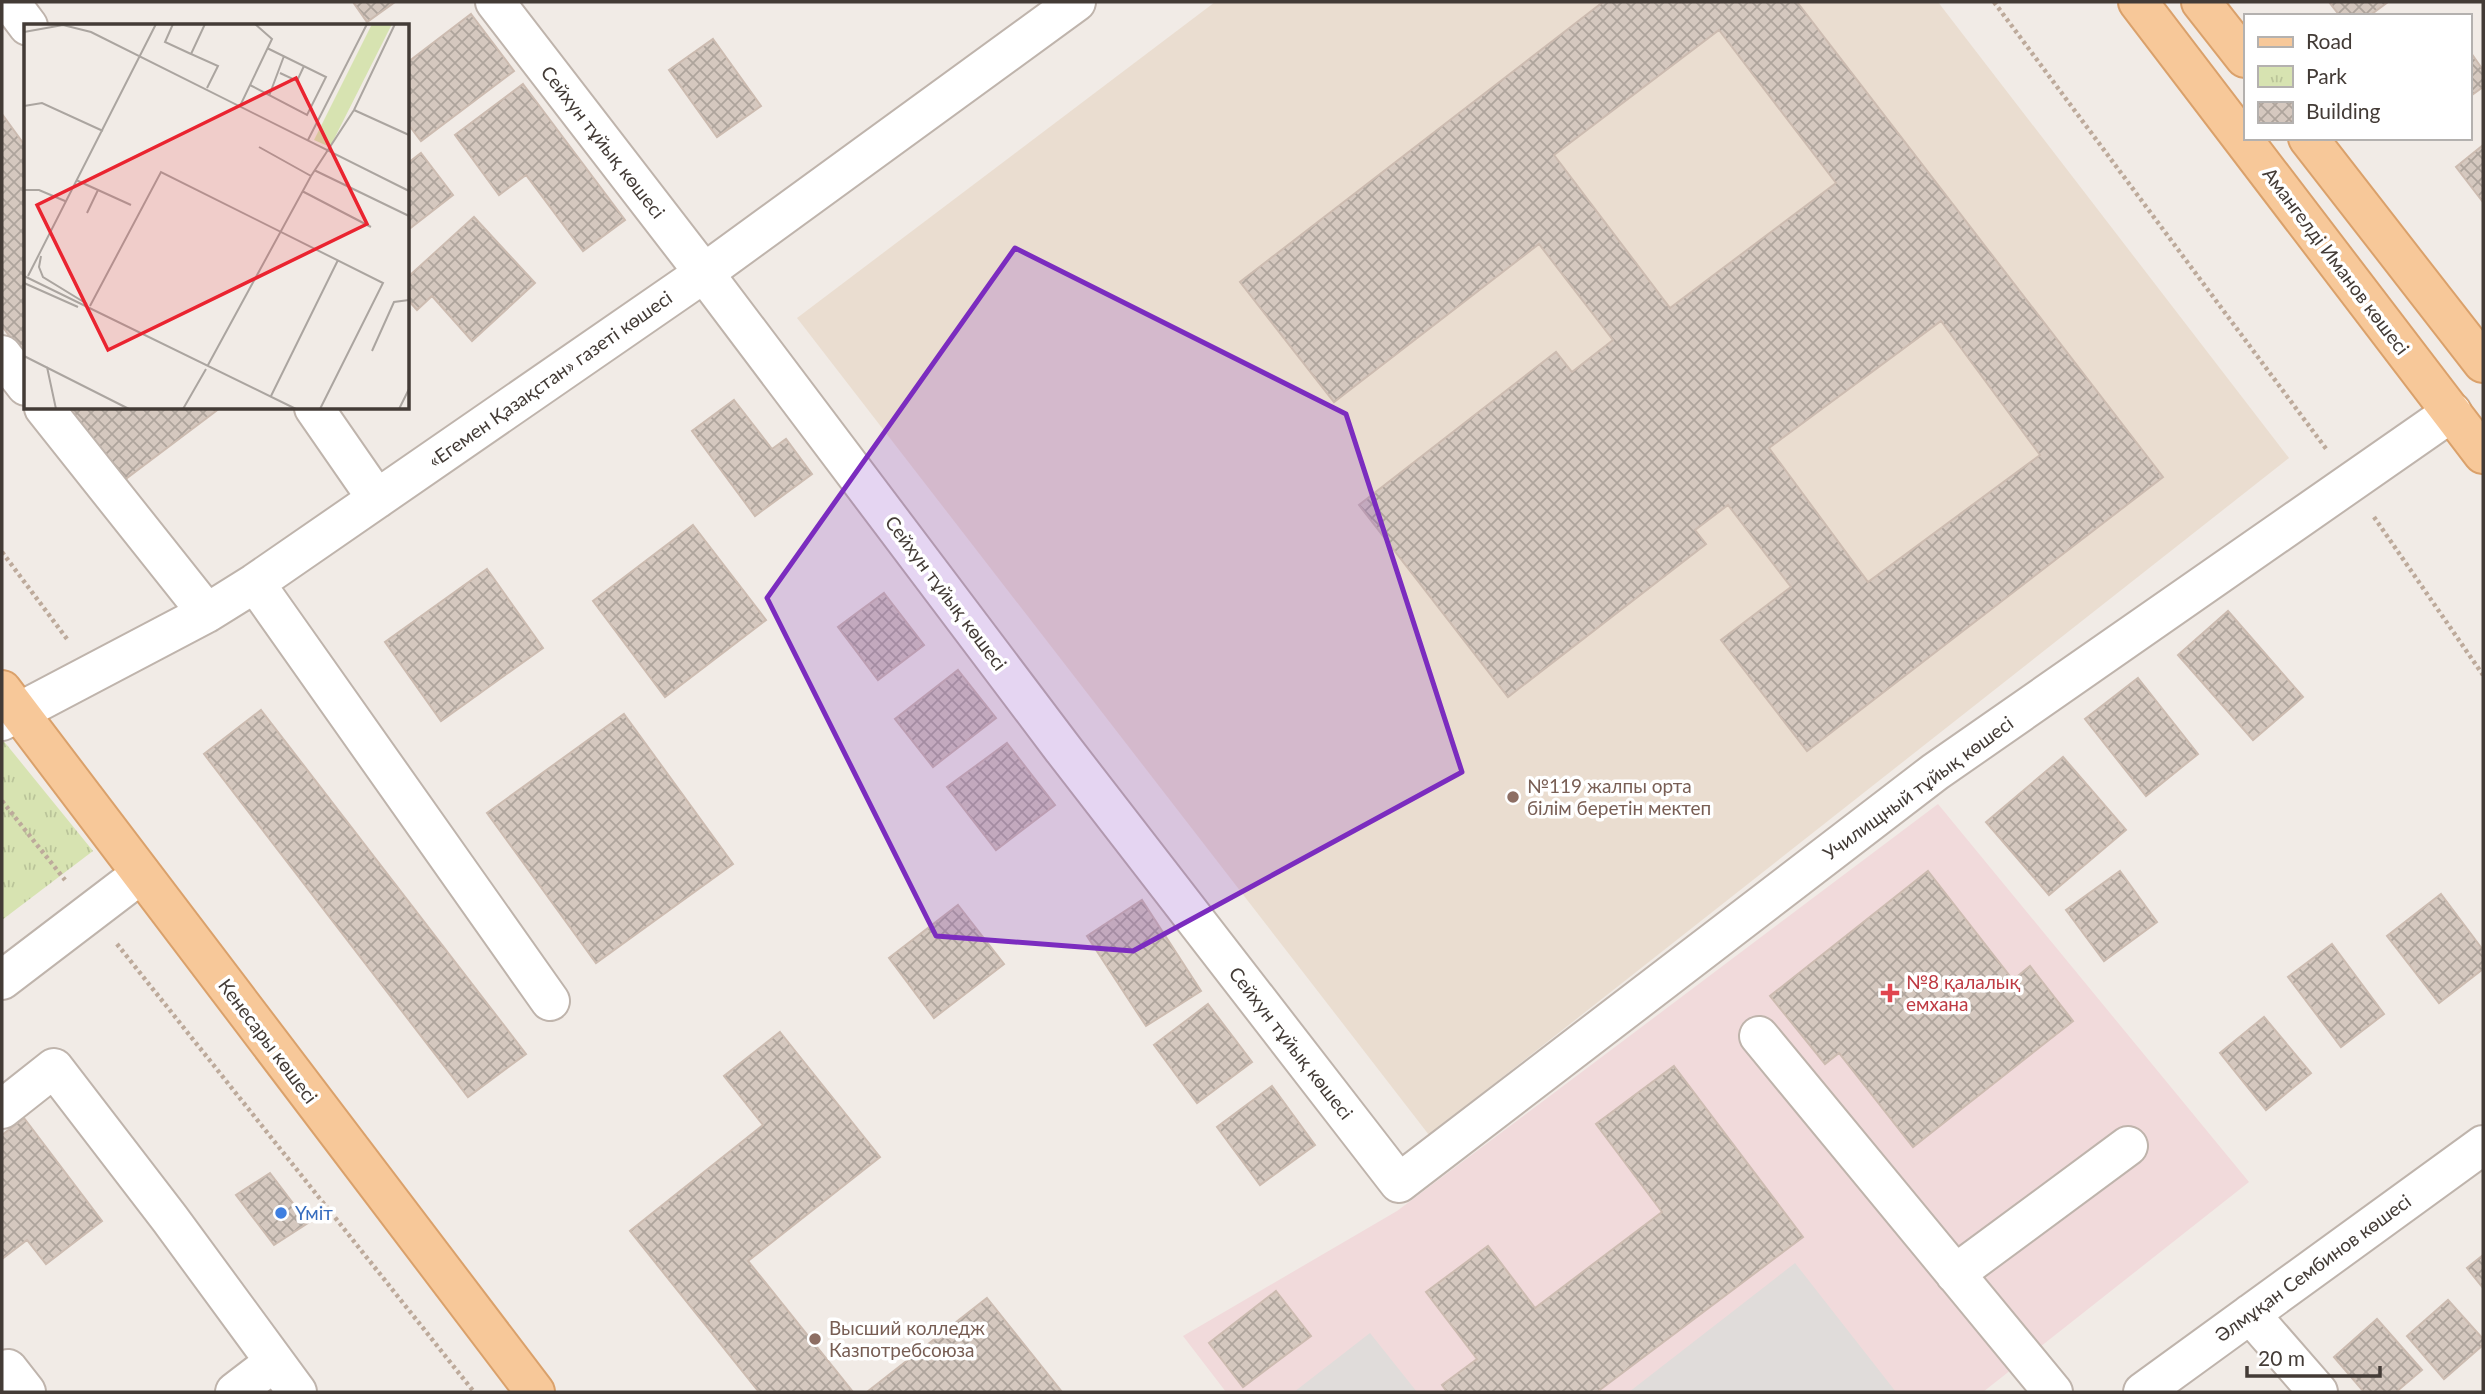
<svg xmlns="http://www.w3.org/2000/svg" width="2485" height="1394" font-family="Lato,sans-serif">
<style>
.education{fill:#eaddd0}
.medical{fill:#f1dadb}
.park{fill:url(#park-tufts)}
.parking{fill:#e0dcda}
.building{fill:url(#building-cross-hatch);stroke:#ccbbb0;stroke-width:2;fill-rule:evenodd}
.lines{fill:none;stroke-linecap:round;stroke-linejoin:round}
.minor-casing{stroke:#bfb4ac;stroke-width:42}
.major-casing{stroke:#daa16b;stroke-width:42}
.path{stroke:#bdaa9b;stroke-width:4.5;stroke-dasharray:3.5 3.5;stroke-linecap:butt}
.minor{stroke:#fff;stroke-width:38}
.major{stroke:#f7c899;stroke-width:38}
.marked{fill:#7b2cbf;fill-opacity:0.2;stroke:#7b2cbf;stroke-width:5;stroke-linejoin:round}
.education-dot{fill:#8d6e63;stroke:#fff;stroke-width:2.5}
.health-dot{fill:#e0444e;stroke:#fff;stroke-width:2.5}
.shop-dot{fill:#3f7fe0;stroke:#fff;stroke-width:2.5}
.labels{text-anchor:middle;stroke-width:7;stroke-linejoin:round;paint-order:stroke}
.street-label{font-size:19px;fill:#433b36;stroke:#fff}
.education-label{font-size:19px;fill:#785e54;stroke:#fff;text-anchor:start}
.health-label{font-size:19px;fill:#be3a42;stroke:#fff;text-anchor:start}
.shop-label{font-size:19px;fill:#366cbe;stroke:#fff;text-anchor:start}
.inset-road{fill:none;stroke:#aba5a0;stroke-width:2}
.view{fill:#ea2430;fill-opacity:0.15;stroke:#ea2430;stroke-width:3.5}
.inset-edge{fill:none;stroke:#433b36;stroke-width:3.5}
</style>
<defs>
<pattern id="park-tufts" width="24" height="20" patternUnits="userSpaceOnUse" patternTransform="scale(1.75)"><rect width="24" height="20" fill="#d7e3b1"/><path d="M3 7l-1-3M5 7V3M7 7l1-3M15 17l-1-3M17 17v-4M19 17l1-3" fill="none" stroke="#bac499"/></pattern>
<pattern id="building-cross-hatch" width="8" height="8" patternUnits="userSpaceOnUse" patternTransform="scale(1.75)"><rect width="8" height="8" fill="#d5c8bf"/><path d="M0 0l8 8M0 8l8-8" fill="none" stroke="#aea49c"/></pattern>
</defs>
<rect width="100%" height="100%" fill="#f1ebe6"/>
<path class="education" d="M 1215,2 L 1938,2 L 2289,458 L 1429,1135 L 797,318 Z"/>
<path class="medical" d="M 1938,804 L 2249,1182 L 1983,1392 L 1226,1392 L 1183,1336 L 1397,1211 Z"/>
<path class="park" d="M 2,739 L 93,851 L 2,920 Z"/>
<path class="parking" d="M 1795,1263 L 1896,1392 L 1629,1392 Z
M 1370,1333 L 1417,1392 L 1294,1392 Z"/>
<path class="building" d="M 353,2 L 395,2 L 367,22 Z
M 1603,2 L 1797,2 L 2163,477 L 1807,751 L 1721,640 L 1791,587 L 1728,505 L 1695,530 L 1706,544 L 1508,697 L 1359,505 L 1556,352 L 1572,372 L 1613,340 L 1539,244 L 1334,402 L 1240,282 ZM 1719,30 L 1836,183 L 1670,308 L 1554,155 ZM 1941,321 L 2040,455 L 1868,582 L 1769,448 Z
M 2329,2 L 2388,2 L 2369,16 L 2340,16 Z
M 471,14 L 514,71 L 421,141 L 408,124 L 408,62 Z
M 713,39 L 761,106 L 717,137 L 669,70 Z
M 2469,50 L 2483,70 L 2483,87 L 2469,97 Z
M 523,84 L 625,220 L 583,251 L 526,175 L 499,195 L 455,135 Z
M 2,114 L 26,147 L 26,359 L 2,326 Z
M 2483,145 L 2483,202 L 2456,167 Z
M 421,153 L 453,195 L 408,230 L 408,163 Z
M 474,217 L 535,283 L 472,341 L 432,296 L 417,310 L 408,300 L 408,277 Z
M 734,400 L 772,449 L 786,439 L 812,474 L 755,516 L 692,431 Z
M 63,408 L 220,408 L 119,484 Z
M 693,525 L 766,620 L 665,697 L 593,601 Z
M 487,569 L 543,648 L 441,721 L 385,642 Z
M 884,593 L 924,645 L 878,680 L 838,627 Z
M 2228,611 L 2303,697 L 2253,740 L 2178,655 Z
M 958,670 L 996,718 L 933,767 L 895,719 Z
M 2138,678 L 2198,754 L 2146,796 L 2085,719 Z
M 261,710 L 526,1054 L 468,1097 L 204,754 Z
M 624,714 L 733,864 L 596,963 L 487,813 Z
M 1007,743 L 1055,805 L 996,850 L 947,787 Z
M 2063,757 L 2126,830 L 2049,895 L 1986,822 Z
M 1928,871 L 2013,980 L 2030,966 L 2073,1021 L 1913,1147 L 1839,1053 L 1825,1064 L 1770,996 Z
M 2120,871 L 2157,922 L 2104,961 L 2066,910 Z
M 2441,894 L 2483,950 L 2483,969 L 2439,1003 L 2387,936 Z
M 1142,900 L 1201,991 L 1146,1026 L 1087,936 Z
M 958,905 L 1004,964 L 934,1018 L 889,958 Z
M 2332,944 L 2384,1014 L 2341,1047 L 2288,977 Z
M 1208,1004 L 1252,1062 L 1197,1103 L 1154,1045 Z
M 2264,1017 L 2311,1073 L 2266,1110 L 2220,1053 Z
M 780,1032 L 880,1157 L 748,1261 L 853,1392 L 759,1392 L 630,1231 L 763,1125 L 724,1076 Z
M 1674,1066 L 1803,1237 L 1597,1392 L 1447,1392 L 1442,1385 L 1477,1359 L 1426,1292 L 1488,1246 L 1535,1308 L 1662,1212 L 1596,1124 Z
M 1272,1086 L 1315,1145 L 1260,1185 L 1217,1127 Z
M 24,1118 L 102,1221 L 46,1264 L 27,1240 L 2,1259 L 2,1135 Z
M 270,1173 L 308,1223 L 274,1245 L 236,1195 Z
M 2483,1255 L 2483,1288 L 2467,1268 Z
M 1276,1291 L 1311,1336 L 1243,1387 L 1209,1343 Z
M 987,1298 L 1062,1392 L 867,1392 Z
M 2448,1300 L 2483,1339 L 2483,1345 L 2444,1379 L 2407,1336 Z
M 2377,1319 L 2422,1370 L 2396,1392 L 2364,1392 L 2334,1357 Z"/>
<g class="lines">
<g class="minor-casing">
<path id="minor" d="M 10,2 L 28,26
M 495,2 L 704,273 L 1063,749 L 1399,1183 L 1935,772 L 2452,412
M 2,355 L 26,386
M 44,408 L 207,613
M 314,408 L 377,499
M 255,583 L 550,1001
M 2,721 L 207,613 L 255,583 L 704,273 L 1076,2
M 2,980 L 141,874
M 1759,1036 L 2053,1392
M 2,1109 L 54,1068 L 170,1219 L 297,1392
M 1955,1274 L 2128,1146
M 2250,1314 L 2318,1392
M 2,1374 L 8,1369 L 26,1392
M 235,1392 L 274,1362
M 2143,1392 L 2483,1145"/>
</g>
<g class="major-casing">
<path id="major" d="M 2138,2 L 2483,454
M 2201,2 L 2245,58
M 2308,138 L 2483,363
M 2,690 L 535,1392"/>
</g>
<path class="path" d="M 1994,2 L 2327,450
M 2374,517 L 2483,675
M 2,552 L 67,639
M 2,801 L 65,880
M 117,944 L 474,1392"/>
<use href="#minor" class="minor"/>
<use href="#major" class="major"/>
</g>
<path class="marked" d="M 1015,248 L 1346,414 L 1462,772 L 1133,951 L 936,936 L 767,598 Z"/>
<g class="education-dot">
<circle cx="1513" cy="797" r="7"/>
<circle cx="815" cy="1339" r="7"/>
</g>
<path class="health-dot" d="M1886.5 982.5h7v7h7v7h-7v7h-7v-7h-7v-7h7z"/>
<circle class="shop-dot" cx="281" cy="1213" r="7"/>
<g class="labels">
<g class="street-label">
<text transform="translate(603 142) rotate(52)" y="7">Сейхун тұйық көшесі</text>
<text transform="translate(2336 261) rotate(53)" y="7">Амангелді Иманов көшесі</text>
<text transform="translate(550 379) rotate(-35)" y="7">«Егемен Қазақстан» газеті көшесі</text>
<text transform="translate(946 593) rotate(53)" y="7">Сейхун тұйық көшесі</text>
<text transform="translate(1918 788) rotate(-36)" y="7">Училищный тұйық көшесі</text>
<text transform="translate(268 1041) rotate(53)" y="7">Кенесары көшесі</text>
<text transform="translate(1291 1043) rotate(52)" y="7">Сейхун тұйық көшесі</text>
<text transform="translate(2313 1268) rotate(-36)" y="7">Әлмұқан Сембинов көшесі</text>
</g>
<g class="education-label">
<text x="1527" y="793">№119 жалпы орта<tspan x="1527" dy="22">білім беретін мектеп</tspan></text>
<text x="829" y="1335">Высший колледж<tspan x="829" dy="22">Казпотребсоюза</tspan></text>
</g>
<g class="health-label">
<text x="1906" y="989">№8 қалалық<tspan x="1906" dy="22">емхана</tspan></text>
</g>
<g class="shop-label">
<text x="295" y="1220">Үміт</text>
</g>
</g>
<g transform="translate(24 24)">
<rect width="385" height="385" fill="#f1ebe6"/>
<path d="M 348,0 L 368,0 L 306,123 L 290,116 Z" fill="#d7e3b1"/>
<path class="inset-road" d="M 149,0 L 141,18 L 167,30M 181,0 L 167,30 L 194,42 L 183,64M 0,8 L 39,1 L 67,8 L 385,167M 256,49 L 273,57 L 280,42M 226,61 L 283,91 L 302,53 L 243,24M 245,72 L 260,32M 0,82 L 18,79 L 79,107M 216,82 L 248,15 L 231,0M 330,86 L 385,111M 284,116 L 343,0M 235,123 L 287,152M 290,146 L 385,192M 52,156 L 107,181M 0,166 L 15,166 L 41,177M 278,167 L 347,203M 63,189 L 74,166M 17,232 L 15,243 L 19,253 L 63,280M 0,252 L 272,385M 4,252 L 132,0M 0,259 L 54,283M 66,282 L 137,148 L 359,259 L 296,385M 348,327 L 370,278 L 385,276M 0,332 L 105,385M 184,341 L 287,152 L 330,86 L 371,0M 23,343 L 32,385M 247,372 L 314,236M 159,385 L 182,345M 375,385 L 385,365"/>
<path class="view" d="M 272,54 L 343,200 L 84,326 L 13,181 Z"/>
<rect width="385" height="385" class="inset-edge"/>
</g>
<rect width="2485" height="1394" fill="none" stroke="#433b36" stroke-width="7"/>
<rect x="2244" y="14" width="228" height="126" fill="#ffffff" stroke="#b4b1af" stroke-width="2"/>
<rect x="2258" y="37" width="35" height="10" fill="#f7c899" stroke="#b4b1af" stroke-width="2"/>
<text x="2306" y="49" font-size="21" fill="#433b36">Road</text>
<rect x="2258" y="66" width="35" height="21" fill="url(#park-tufts)" stroke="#b4b1af" stroke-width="2"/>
<text x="2306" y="84" font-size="21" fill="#433b36">Park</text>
<rect x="2258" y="102" width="35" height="21" fill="url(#building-cross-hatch)" stroke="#b4b1af" stroke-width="2"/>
<text x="2306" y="119" font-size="21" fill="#433b36">Building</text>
<path d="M2247 1366v10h133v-10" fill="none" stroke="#433b36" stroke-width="3.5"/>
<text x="2258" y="1366" font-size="21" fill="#433b36" stroke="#ffffff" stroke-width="5" paint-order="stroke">20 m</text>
</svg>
